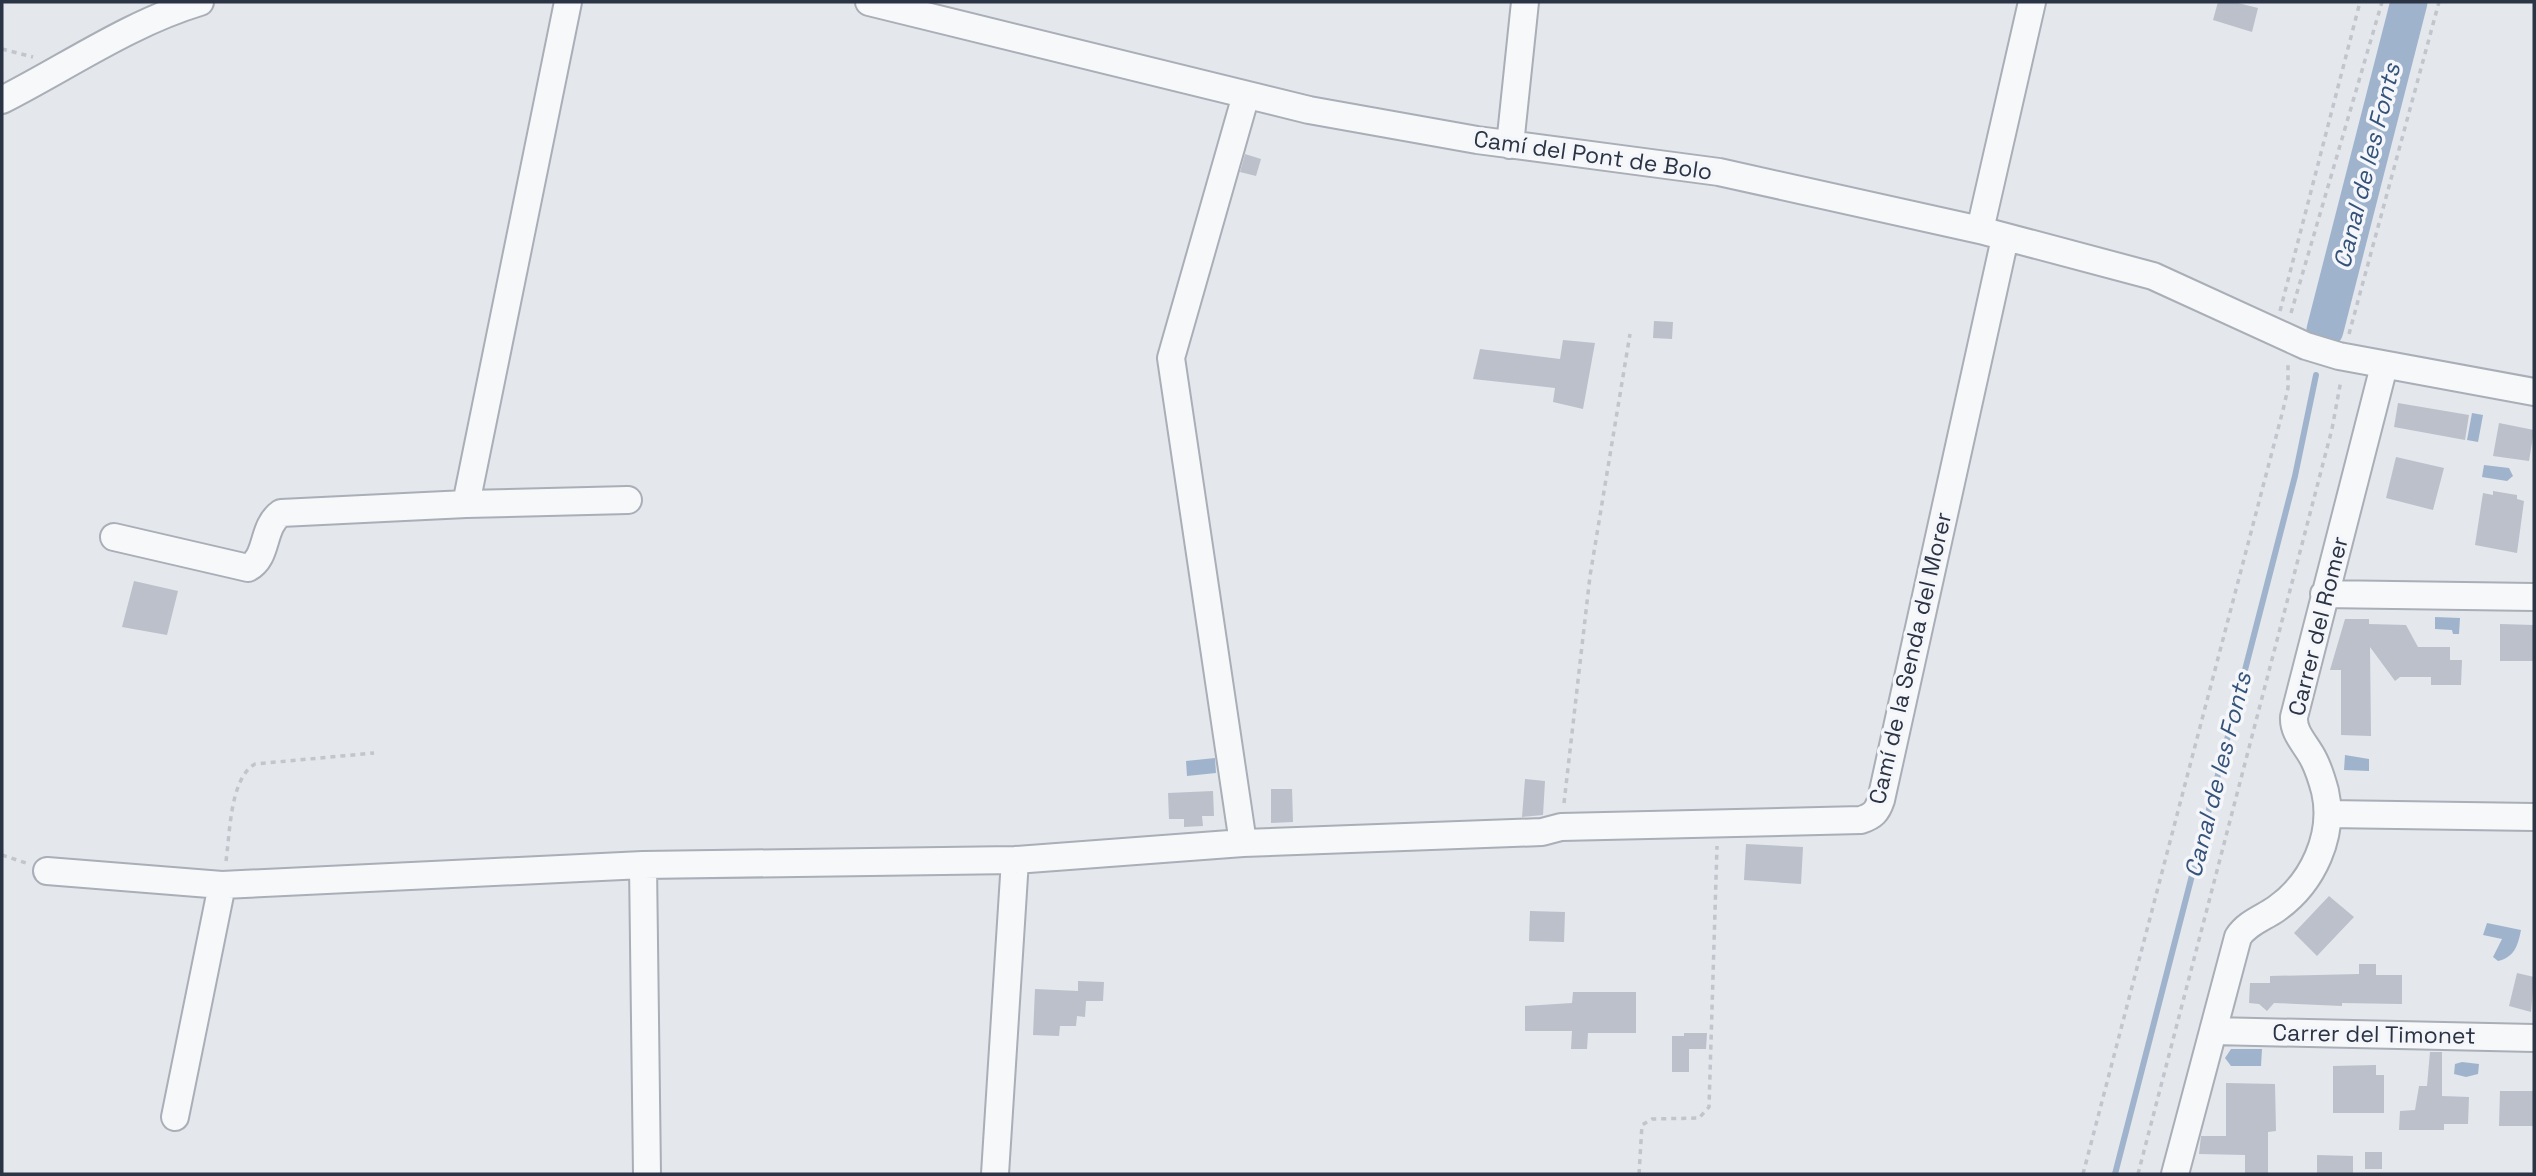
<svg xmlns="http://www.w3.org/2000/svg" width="2536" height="1176" font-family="'Space Grotesk',sans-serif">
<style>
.water{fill:#9fb4cc}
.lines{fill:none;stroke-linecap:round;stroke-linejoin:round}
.stream{stroke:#9fb4cc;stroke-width:6}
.river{stroke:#9fb4cc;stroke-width:37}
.building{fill:#bbc0ca}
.minor-casing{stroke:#a9aeb7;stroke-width:30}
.path{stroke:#c2c5cb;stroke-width:3.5;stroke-dasharray:5 5;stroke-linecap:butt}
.minor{stroke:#f7f8fa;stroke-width:26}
.labels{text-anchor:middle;stroke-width:7;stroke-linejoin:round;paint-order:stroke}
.street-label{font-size:23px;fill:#2b3445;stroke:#f4f6f9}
.water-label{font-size:24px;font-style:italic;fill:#34527a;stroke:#f4f6f9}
</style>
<rect width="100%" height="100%" fill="#e4e7ec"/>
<path class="water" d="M 2472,413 L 2483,415 L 2478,442 L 2467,440 Z
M 2484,465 L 2509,468 L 2513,476 L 2507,481 L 2482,477 Z
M 2435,617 L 2460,618 L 2459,634 L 2453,634 L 2452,630 L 2435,629 Z
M 2345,755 L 2369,759 L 2369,771 L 2344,770 Z
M 1215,758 L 1216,773 L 1187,776 L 1186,761 Z
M 2487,923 L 2521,930 C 2518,945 2515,957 2498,961 L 2493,957 L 2502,939 L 2483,935 Z
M 2231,1049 L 2262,1049 L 2261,1066 L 2231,1066 L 2225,1058 Z
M 2462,1062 L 2479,1064 L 2478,1074 L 2466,1077 L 2454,1074 L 2455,1064 Z"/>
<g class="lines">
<path class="stream" d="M 2115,1174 L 2295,476 L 2316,375"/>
<path class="river" d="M 2325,330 L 2409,2"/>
</g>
<path class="building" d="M 2218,2 L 2234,2 L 2258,8 L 2252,32 L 2213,20 Z
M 1245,154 L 1261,159 L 1256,176 L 1240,172 Z
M 1654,321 L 1673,322 L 1672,339 L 1653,338 Z
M 1563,340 L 1595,343 L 1583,409 L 1553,402 L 1555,388 L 1473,379 L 1480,349 L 1560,359 Z
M 2398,403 L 2469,415 L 2465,440 L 2394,427 Z
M 2499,423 L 2534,430 L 2529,461 L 2493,456 Z
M 2396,457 L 2444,468 L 2433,510 L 2386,498 Z
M 2493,491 L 2517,495 L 2517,499 L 2524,501 L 2517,553 L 2475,545 L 2483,493 L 2493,495 Z
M 134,581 L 178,591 L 167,635 L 122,627 Z
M 2345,619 L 2369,619 L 2369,624 L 2406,625 L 2418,647 L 2450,647 L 2450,660 L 2462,660 L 2461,685 L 2431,685 L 2431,677 L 2400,677 L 2395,681 L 2370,647 L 2371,736 L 2341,735 L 2341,670 L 2330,670 Z
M 2500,624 L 2534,625 L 2534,661 L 2500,661 Z
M 1525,779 L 1545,781 L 1543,815 L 1522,817 Z
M 1271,789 L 1292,789 L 1293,822 L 1271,823 Z
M 1213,791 L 1214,816 L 1202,816 L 1203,826 L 1184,827 L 1184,819 L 1169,819 L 1168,793 Z
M 1746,844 L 1803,847 L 1801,884 L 1744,880 Z
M 2329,896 L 2354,917 L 2317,956 L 2294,933 Z
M 1530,911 L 1565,912 L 1564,942 L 1529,941 Z
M 2359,964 L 2376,964 L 2376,975 L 2402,975 L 2402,1004 L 2342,1003 L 2342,1006 L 2274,1003 L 2267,1011 L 2259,1004 L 2249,1003 L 2250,983 L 2270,983 L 2270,976 L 2359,974 Z
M 2517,973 L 2534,977 L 2531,1012 L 2509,1006 Z
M 1078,981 L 1104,982 L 1103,1001 L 1086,1001 L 1085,1017 L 1077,1016 L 1076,1026 L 1060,1026 L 1059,1036 L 1033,1035 L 1035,989 L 1078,991 Z
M 1573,992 L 1636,992 L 1636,1033 L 1588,1033 L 1587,1049 L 1571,1049 L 1572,1031 L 1525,1031 L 1525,1006 L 1572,1003 Z
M 1684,1033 L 1707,1033 L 1706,1049 L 1689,1049 L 1689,1072 L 1672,1072 L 1672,1036 L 1684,1036 Z
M 2430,1052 L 2442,1052 L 2442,1096 L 2469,1097 L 2468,1124 L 2444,1124 L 2444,1130 L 2399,1130 L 2400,1111 L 2415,1110 L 2419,1086 L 2427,1086 Z
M 2376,1065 L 2376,1075 L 2384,1075 L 2384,1113 L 2333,1113 L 2333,1066 Z
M 2226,1083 L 2275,1084 L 2276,1131 L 2268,1132 L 2268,1174 L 2245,1174 L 2245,1155 L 2199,1154 L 2201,1136 L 2226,1136 Z
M 2500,1091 L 2534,1091 L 2534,1126 L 2499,1126 Z
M 2365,1152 L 2382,1152 L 2382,1169 L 2365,1169 Z
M 2317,1155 L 2353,1156 L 2353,1174 L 2317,1174 Z"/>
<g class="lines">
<g class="minor-casing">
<path id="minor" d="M 869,2 L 1309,110 L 1477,140 L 1719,172 L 1980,230 L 2153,276 L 2306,346 L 2339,356 L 2534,392
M 2,100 C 67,67 130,23 200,2
M 1510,145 L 1525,2
M 1980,230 L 2032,2
M 466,504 L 628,500
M 114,537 L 248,568 C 269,557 261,527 281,513 L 466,504 L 568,2
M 2324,594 L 2534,597
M 2328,814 L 2534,817
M 1243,843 L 1171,358 L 1246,95
M 643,865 L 647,1174
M 47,871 L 222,885 L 643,865 L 1015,860 L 1243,843 L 1542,832 L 1561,827 L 1861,820 C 1873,816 1877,812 1881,800 L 2005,238
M 2213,1031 L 2534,1038
M 175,1117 L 222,885
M 995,1174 L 1015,860
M 2175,1174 L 2238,937 C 2247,923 2263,918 2276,909 C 2313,883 2335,835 2325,791 C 2322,780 2319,770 2314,760 C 2307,745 2293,734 2294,717 L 2384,366"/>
</g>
<path class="path" d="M 2,49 L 33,57
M 2280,311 L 2360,2
M 2291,313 L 2382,2
M 2349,334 L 2439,2
M 1564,803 L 1590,576 L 1630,334
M 2,855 L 26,863
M 226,861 C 230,833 230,778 255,764 L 374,753
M 1639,1174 L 1642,1125 L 1652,1119 L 1699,1118 L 1709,1107 L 1717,846
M 2083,1174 L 2283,410 L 2288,388 L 2288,362
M 2138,1174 L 2332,429 L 2341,380"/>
<use href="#minor" class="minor"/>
</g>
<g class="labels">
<g class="street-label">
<text transform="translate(1593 155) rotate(8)" y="8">Camí del Pont de Bolo</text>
<text transform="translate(2318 626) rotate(-76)" y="8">Carrer del Romer</text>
<text transform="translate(1910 658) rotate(-77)" y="8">Camí de la Senda del Morer</text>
<text transform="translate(2374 1034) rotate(1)" y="8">Carrer del Timonet</text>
</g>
<g class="water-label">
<text transform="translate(2367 166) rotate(-76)" y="8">Canal de les Fonts</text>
<text transform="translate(2218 775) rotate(-76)" y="8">Canal de les Fonts</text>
</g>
</g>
<rect width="2536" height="1176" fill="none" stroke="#2b3445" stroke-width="7"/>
</svg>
